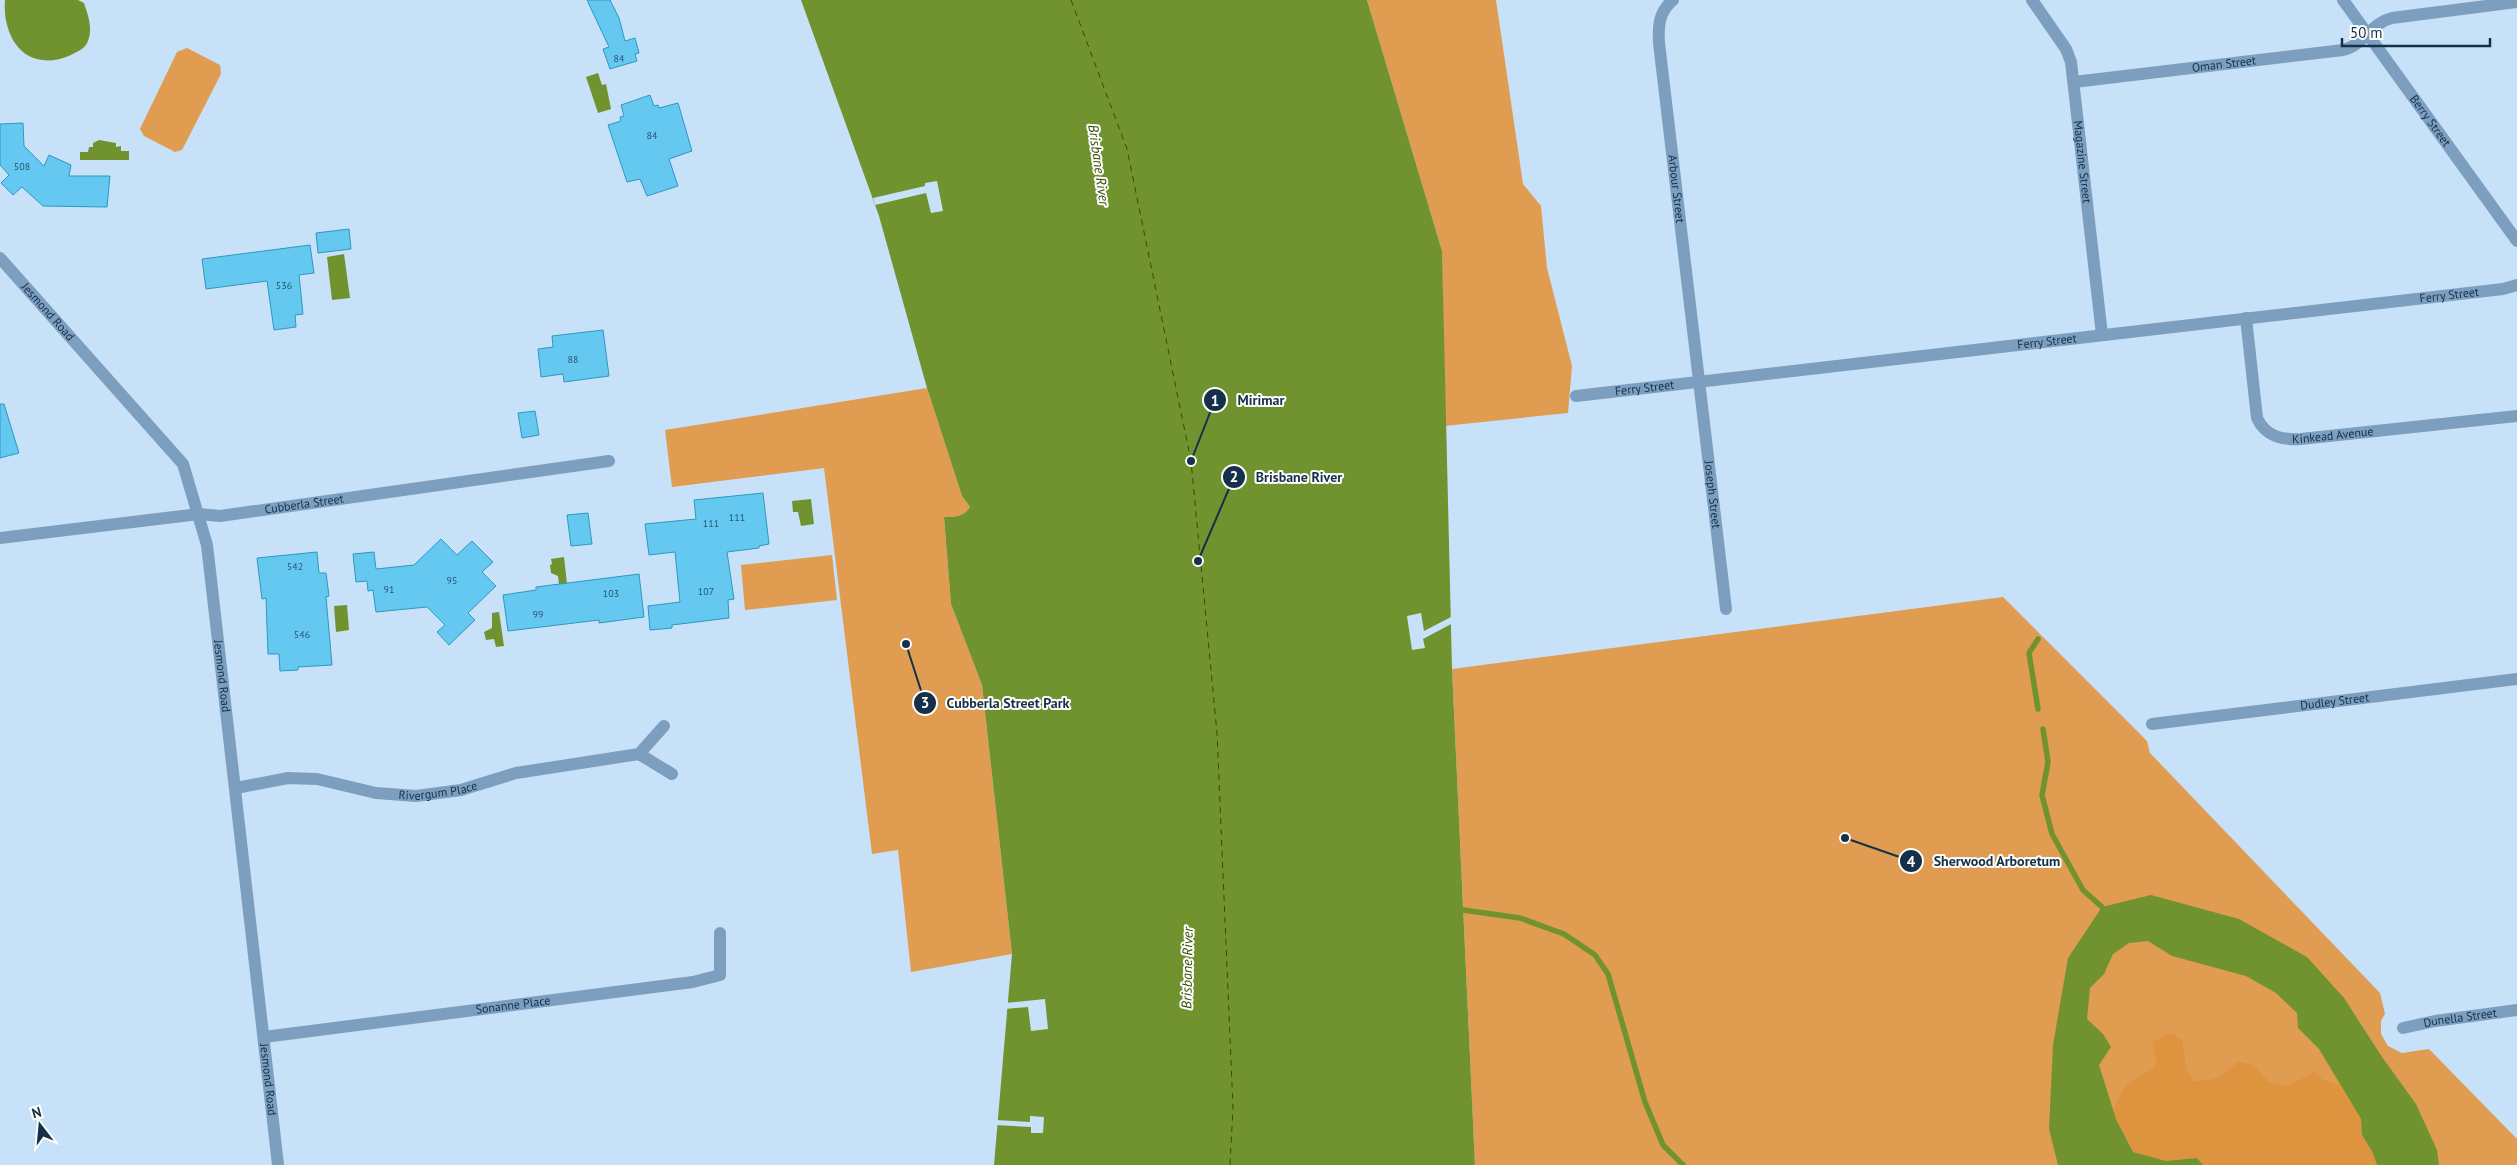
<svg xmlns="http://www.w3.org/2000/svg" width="2517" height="1165" font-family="'PT Sans',sans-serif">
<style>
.green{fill:#e09c50}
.forest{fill:#de943f}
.water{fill:#70932f}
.pier{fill:#c7e1f9}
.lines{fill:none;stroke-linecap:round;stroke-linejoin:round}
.stream{stroke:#70932f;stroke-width:5.5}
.ferry{stroke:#364d02;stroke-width:1;stroke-dasharray:6 5;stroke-linecap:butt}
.building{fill:#64c8f0;stroke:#2e98be}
.minor{stroke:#7d9fbf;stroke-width:12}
.tertiary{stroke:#7d9fbf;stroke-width:12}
.labels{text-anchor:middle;stroke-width:4;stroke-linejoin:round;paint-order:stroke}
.number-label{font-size:10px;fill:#295672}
.street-label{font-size:12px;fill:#153048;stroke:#fefefe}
.water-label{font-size:14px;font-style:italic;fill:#364d02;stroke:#fefefe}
.leader{fill:none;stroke:#153048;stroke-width:2}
.callout-dot{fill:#153048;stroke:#fefefe;stroke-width:2}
.mark-label{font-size:15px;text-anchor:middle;font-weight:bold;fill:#fff}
.callout-label{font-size:14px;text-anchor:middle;font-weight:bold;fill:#153048;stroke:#fefefe;stroke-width:4;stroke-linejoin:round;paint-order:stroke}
</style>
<rect width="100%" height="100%" fill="#c7e1f9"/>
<path class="green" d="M 1367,0 L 1496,0 L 1523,184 L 1541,206 L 1547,268 L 1572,366 L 1568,413 L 1444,426 L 1442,251 Z
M 187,48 L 220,65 L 221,74 L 182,150 L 175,152 L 144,136 L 140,129 L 177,52 Z
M 927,388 L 962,496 L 970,507 C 963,517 956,517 944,517 L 951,604 L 982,685 L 1012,954 L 911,972 L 898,850 L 872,854 L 824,468 L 672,487 L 665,430 Z
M 832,555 L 837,600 L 745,610 L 741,565 Z
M 2003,597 L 2147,741 L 2150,753 L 2380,993 L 2385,1014 L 2381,1021 L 2381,1034 L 2388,1046 L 2402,1053 L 2429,1049 L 2517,1139 L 2517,1165 L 1475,1165 L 1452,669 Z"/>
<path class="forest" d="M 2171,1033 L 2182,1040 L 2187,1070 L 2194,1081 C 2215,1081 2223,1077 2238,1061 L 2253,1065 L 2269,1082 L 2288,1086 L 2314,1072 L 2323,1080 L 2339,1085 L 2361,1119 L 2362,1135 L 2372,1151 L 2377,1165 L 2203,1165 L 2197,1158 L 2166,1161 L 2133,1152 L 2113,1111 C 2118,1101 2122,1088 2132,1081 C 2141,1073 2150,1074 2157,1063 L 2153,1050 L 2153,1042 Z"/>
<path class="water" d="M 5,0 L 78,0 L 84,3 C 88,15 93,28 88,41 C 85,49 78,51 71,55 C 28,74 2,41 5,0 Z
M 801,0 L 1367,0 L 1442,251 L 1452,669 L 1475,1165 L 994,1165 L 1012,954 L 982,685 L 951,604 L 944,517 C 956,517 963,517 970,507 L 962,496 L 927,388 L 879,216 Z
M 598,73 L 602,85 L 606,84 L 611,109 L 598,113 L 586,77 Z
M 99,140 L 116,143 L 116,147 L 121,146 L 121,151 L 129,151 L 129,160 L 80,160 L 80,152 L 88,152 L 89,147 L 93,147 L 93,143 Z
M 344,254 L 350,298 L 332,300 L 327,257 Z
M 811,499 L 814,524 L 801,526 L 798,512 L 793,512 L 792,501 Z
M 564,557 L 567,584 L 559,585 L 558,576 L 551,573 L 550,565 L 552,564 L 551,559 Z
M 347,605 L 349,630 L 336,632 L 334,606 Z
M 499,612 L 504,646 L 496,647 L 494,639 L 486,640 L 484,632 L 492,628 L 492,613 Z
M 2151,895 L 2239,919 L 2307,957 L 2344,998 L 2382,1057 L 2416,1104 L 2437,1150 L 2439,1165 L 2377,1165 L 2372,1151 L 2362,1135 L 2361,1119 L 2319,1049 L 2298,1028 L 2297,1013 L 2276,993 L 2246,976 L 2172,956 L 2148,941 L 2129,943 L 2113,954 L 2104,974 L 2090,988 L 2087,1019 L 2103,1034 L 2111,1047 L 2099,1065 L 2116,1119 L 2133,1152 L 2166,1161 L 2197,1158 L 2203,1165 L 2058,1165 L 2049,1129 L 2053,1045 L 2068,958 L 2102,907 Z"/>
<path class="pier" d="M 937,181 L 943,211 L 931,213 L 926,193 L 875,205 L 873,198 L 925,186 L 925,183 Z
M 1421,613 L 1424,631 L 1453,616 L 1453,623 L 1423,639 L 1425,648 L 1412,650 L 1407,616 Z
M 1045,999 L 1048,1029 L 1031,1031 L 1028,1007 L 1005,1009 L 1005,1003 Z
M 1030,1116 L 1044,1117 L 1043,1133 L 1031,1133 L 1031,1127 L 995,1125 L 995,1120 L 1030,1122 Z"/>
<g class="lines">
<path class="stream" d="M 2038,709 L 2029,653 L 2038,639
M 2043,729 L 2048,762 L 2042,795 L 2052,834 L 2083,890 L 2102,907
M 1456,909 L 1520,918 L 1564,934 L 1595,955 L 1608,974 L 1645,1102 L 1663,1145 L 1683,1165"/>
<path class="ferry" d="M 1071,0 L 1127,149 L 1191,461 L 1217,733 L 1233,1108 L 1230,1165"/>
</g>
<path class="building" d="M 587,0 L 610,0 L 619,18 L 625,41 L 635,38 L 639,53 L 635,54 L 637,61 L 610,69 L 603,49 L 609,47 Z
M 650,95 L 654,106 L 658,105 L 659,108 L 678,103 L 692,151 L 669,159 L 678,186 L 647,196 L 640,179 L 627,182 L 608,125 L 621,121 L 620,117 L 624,116 L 621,105 Z
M 23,123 L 24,146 L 44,166 L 49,155 L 71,165 L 69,176 L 110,176 L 107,207 L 43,206 L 22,187 L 13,195 L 1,183 L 9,175 L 0,165 L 0,124 Z
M 349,229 L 351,249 L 318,253 L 316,233 Z
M 310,245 L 314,273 L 299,275 L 303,314 L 295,315 L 296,327 L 274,330 L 267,281 L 206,289 L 202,259 Z
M 603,330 L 609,376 L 564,382 L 563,374 L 541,377 L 538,349 L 553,347 L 552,336 Z
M 0,404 L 4,404 L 19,453 L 0,458 Z
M 535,411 L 539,435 L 522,438 L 518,413 Z
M 763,493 L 769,544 L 759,546 L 759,548 L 727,552 L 734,599 L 728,600 L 729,618 L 672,625 L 672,628 L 650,630 L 648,606 L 680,602 L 675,552 L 649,555 L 645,524 L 696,519 L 694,500 Z
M 588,513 L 592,544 L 571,546 L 567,515 Z
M 441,539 L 457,555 L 472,541 L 493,562 L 482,572 L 496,586 L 468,613 L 475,620 L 449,645 L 437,632 L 445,625 L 427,607 L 376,612 L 373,590 L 368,591 L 367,581 L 356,582 L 353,554 L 374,552 L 376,569 L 414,565 Z
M 317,552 L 319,573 L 326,573 L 329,596 L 326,597 L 332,665 L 298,667 L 298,670 L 280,671 L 279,654 L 268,654 L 266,598 L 262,599 L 257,558 Z
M 639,574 L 644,617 L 599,623 L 599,620 L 508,631 L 503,595 L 536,590 L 536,587 Z"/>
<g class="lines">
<g class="minor">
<path id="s1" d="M 1673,0 C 1659,12 1658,25 1659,43 L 1726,609"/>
<path id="s2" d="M 2032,0 L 2066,49 L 2071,62 L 2102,335"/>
<path id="s3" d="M 2343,0 L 2517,241"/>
<path id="s4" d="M 2074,82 L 2343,50 C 2364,45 2371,23 2392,18 L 2517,2"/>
<path id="s5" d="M 2246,318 L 2257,418 C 2266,437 2282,440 2301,439 L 2517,416"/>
<path id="s6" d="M 1576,396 L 2503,289 L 2517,285"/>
<path id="s7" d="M 199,514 L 220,516 L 609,461"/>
<path id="s8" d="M 2152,724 L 2517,679"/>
<path d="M 639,754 L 672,774"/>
<path id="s9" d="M 236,788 L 288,778 L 317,779 L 376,793 L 416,796 L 461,790 L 516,773 L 639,754 L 664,726"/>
<path id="s10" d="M 2403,1028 L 2435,1021 L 2517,1010"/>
<path id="s11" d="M 264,1037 L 693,982 L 720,975 L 720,933"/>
</g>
<g class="tertiary">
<path id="s12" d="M 0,258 L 183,464 L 207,545 L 278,1165"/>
<path d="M 0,538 L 199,514"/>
</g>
</g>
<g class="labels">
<g class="number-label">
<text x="619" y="62">84</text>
<text x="652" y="139">84</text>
<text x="22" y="170">508</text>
<text x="284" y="289">536</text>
<text x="573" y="363">88</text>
<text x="737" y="521">111</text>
<text x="711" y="527">111</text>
<text x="295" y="570">542</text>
<text x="452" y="584">95</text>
<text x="389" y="593">91</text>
<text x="706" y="595">107</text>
<text x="611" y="597">103</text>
<text x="538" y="618">99</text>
<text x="302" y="638">546</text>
</g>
<g class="street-label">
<text dy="4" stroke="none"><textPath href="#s4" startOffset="151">Oman Street</textPath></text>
<text dy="4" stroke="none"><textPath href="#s3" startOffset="149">Berry Street</textPath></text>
<text dy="4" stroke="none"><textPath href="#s2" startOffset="174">Magazine Street</textPath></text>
<text dy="4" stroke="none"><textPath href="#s1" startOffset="194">Arbour Street</textPath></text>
<text dy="4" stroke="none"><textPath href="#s6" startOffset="879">Ferry Street</textPath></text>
<text dy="4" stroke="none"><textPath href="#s12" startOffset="72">Jesmond Road</textPath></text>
<text dy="4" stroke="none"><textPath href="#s6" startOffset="474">Ferry Street</textPath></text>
<text dy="4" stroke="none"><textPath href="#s6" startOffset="69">Ferry Street</textPath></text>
<text dy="4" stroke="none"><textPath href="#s5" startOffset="185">Kinkead Avenue</textPath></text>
<text dy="4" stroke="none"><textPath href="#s1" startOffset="502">Joseph Street</textPath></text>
<text dy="4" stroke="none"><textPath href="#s7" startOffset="106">Cubberla Street</textPath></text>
<text dy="4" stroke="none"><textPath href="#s12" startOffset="492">Jesmond Road</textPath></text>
<text dy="4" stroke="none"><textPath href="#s8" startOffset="184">Dudley Street</textPath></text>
<text dy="4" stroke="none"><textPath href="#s9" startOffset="205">Rivergum Place</textPath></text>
<text dy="4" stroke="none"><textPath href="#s11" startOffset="251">Sonanne Place</textPath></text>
<text dy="4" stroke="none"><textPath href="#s10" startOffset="58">Dunella Street</textPath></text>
<text dy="4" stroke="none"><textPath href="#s12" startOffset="898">Jesmond Road</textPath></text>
</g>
<g class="water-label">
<text transform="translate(1099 165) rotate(82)" y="5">Brisbane River</text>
<text transform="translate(1187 968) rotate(-89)" y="5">Brisbane River</text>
</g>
</g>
<path class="leader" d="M1191 461L1215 400M1198 561L1234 477M906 644L925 703M1845 838L1911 861"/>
<g class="callout-dot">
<circle cx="1191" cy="461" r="5"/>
<circle cx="1198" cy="561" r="5"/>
<circle cx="906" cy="644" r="5"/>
<circle cx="1845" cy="838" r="5"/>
<circle cx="1215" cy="400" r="12"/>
<circle cx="1234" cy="477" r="12"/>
<circle cx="925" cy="703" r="12"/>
<circle cx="1911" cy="861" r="12"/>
</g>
<g class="mark-label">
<text x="1215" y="406">1</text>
<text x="1234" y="482">2</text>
<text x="925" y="708">3</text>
<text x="1911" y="867">4</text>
</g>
<g class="callout-label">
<text x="1261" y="405">Mirimar</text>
<text x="1299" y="482">Brisbane River</text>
<text x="1008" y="708">Cubberla Street Park</text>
<text x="1997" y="866">Sherwood Arboretum</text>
</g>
<g transform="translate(40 1125) rotate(344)" stroke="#fefefe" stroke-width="4" paint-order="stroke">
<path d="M0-4L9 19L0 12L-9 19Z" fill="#153048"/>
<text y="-8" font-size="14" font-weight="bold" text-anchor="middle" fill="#153048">N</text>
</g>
<path d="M2342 38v8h148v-8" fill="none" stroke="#153048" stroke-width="2.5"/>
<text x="2350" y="38" font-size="15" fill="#153048" stroke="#fefefe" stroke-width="4" paint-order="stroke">50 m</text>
</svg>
